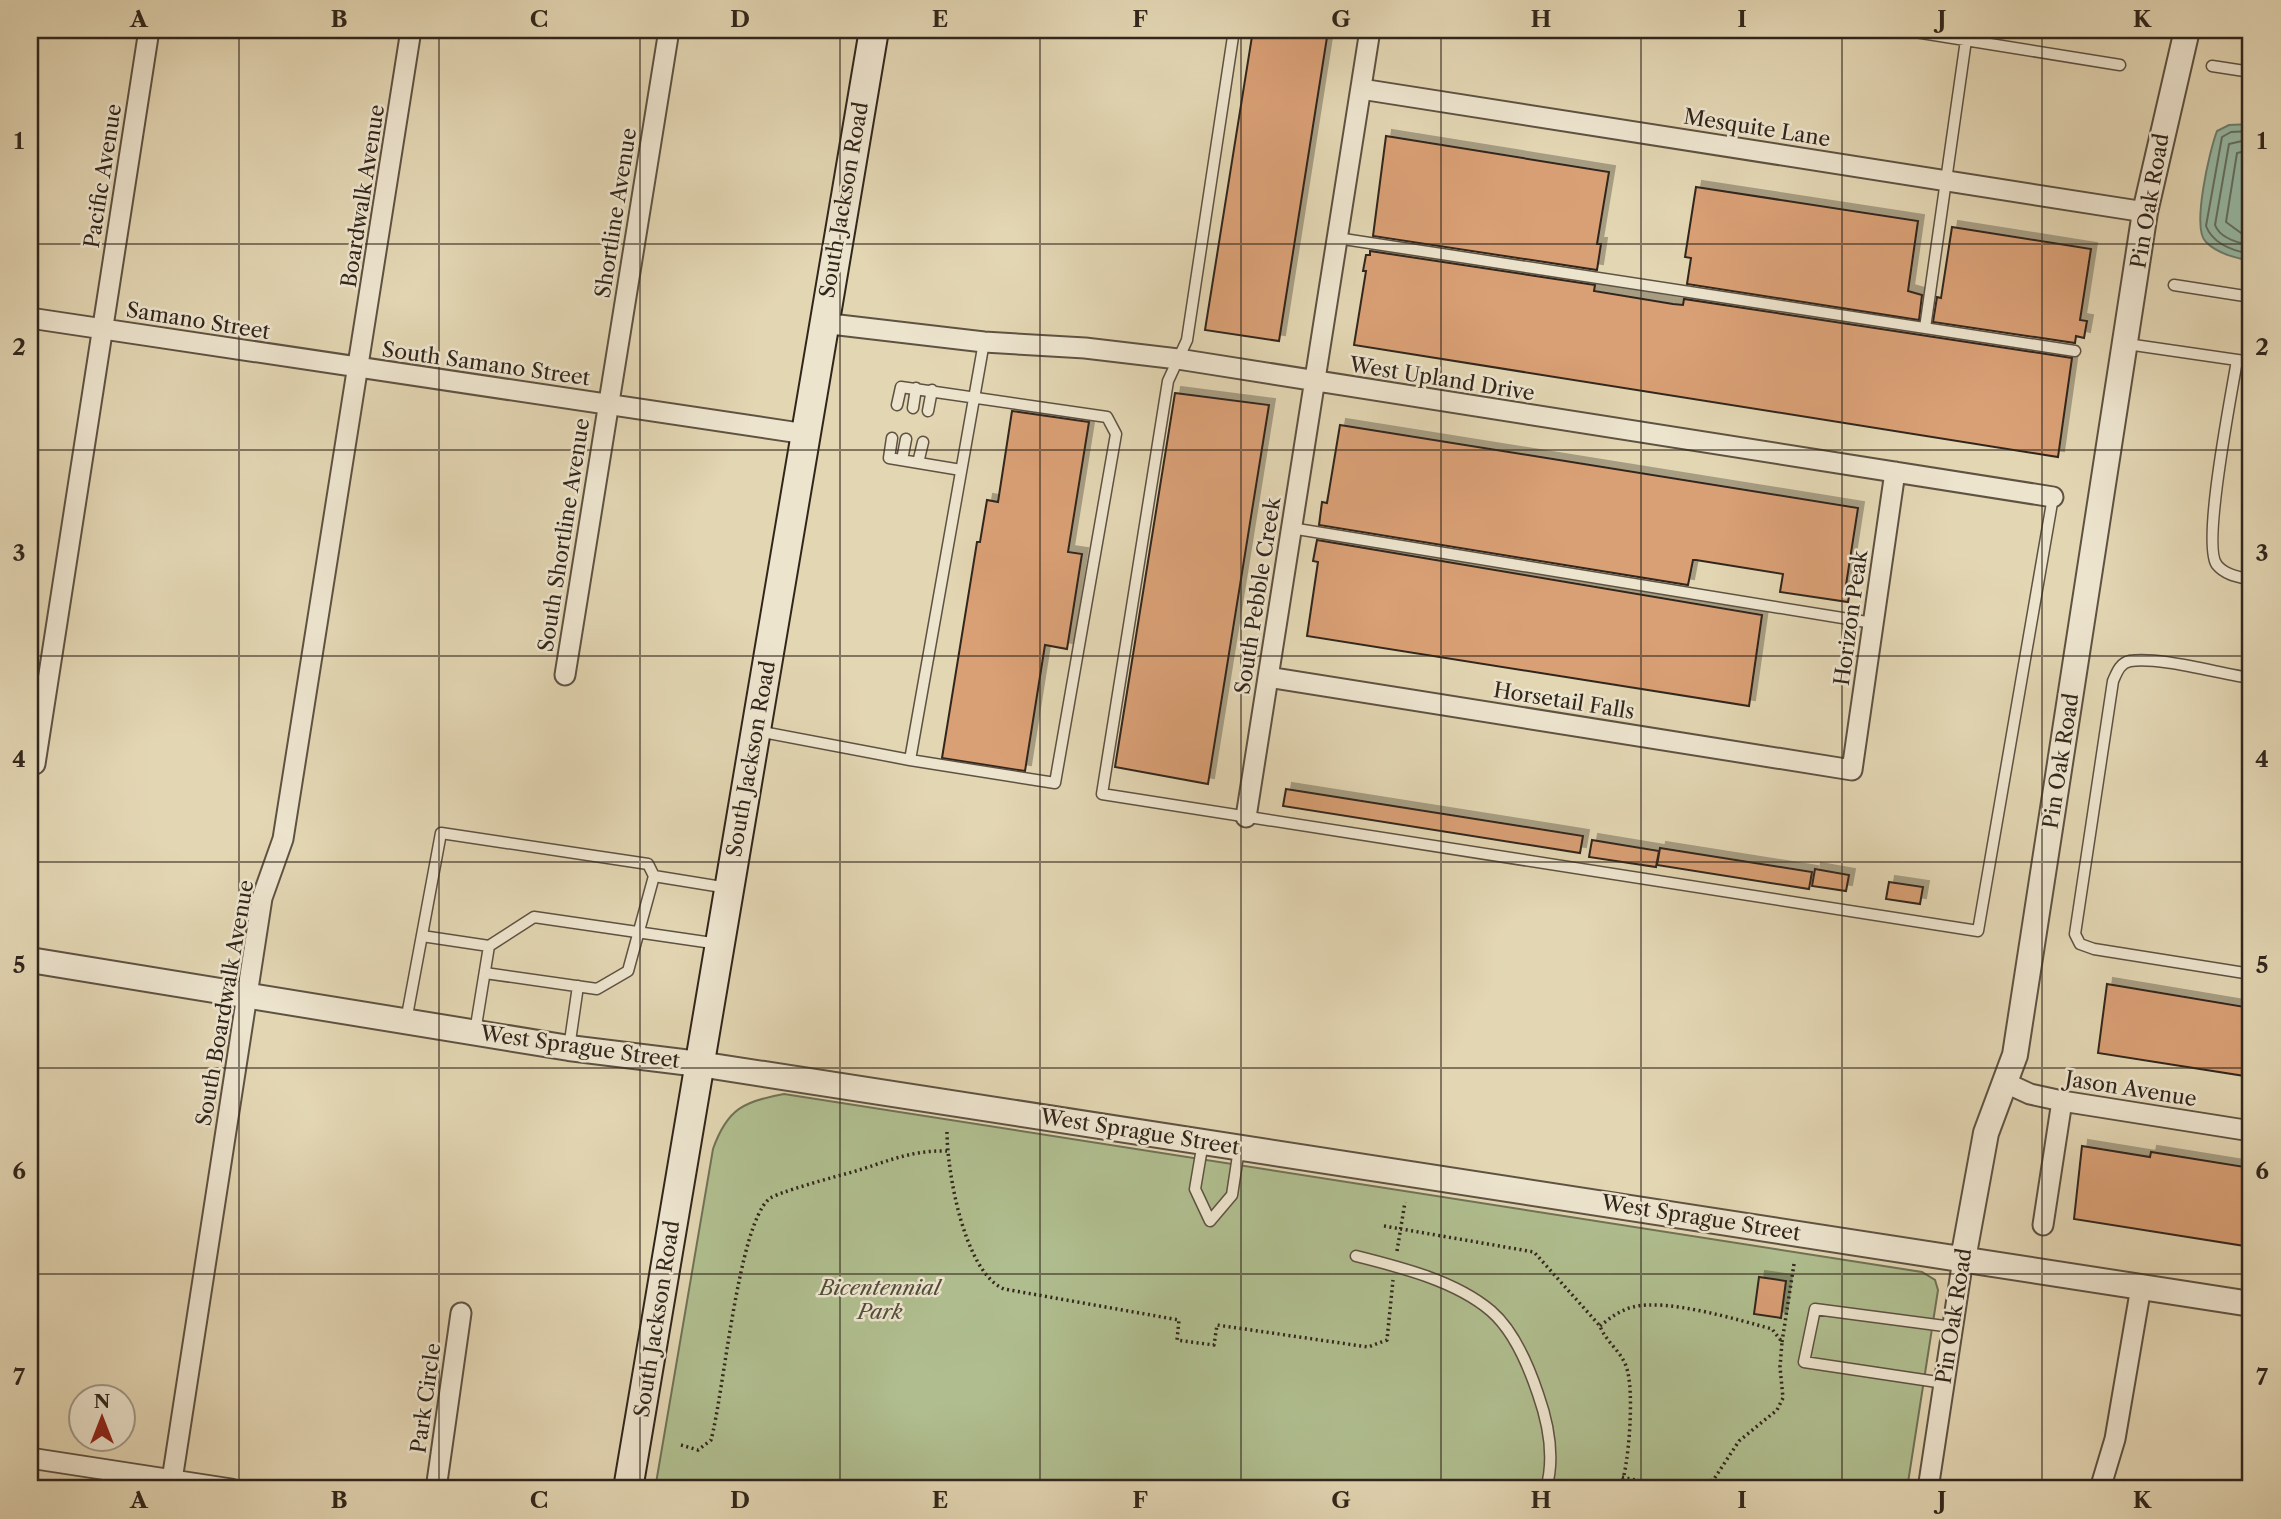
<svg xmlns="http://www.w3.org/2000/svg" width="2281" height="1519" font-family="'Libre Caslon Text',serif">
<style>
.green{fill:#b0be8f;stroke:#707256;stroke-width:2}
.water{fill:#96baa6;stroke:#6e7f6f;stroke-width:2}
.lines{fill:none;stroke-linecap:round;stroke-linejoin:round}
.shore{stroke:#647061;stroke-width:2}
.building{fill:#d99f75;stroke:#31261c;stroke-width:2;filter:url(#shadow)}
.service-casing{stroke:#5e5242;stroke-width:13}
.minor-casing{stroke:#5e5242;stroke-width:23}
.tertiary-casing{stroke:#5e5242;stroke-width:28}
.secondary-casing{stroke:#31261c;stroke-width:32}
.path{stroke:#31261c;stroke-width:3.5;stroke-dasharray:2 3.5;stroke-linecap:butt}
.service{stroke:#ede4ce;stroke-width:10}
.minor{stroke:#ede4ce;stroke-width:19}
.tertiary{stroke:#ede4ce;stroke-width:24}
.secondary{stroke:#ede4ce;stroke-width:28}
.grid{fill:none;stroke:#31261c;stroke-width:2;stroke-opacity:0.55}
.labels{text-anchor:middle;stroke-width:5;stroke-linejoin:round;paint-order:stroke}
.street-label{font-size:21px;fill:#31261c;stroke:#ede4ce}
.park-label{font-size:21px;font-style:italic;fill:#514c39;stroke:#ede4ce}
.neatline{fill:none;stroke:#31261c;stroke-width:2.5}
.grid-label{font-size:23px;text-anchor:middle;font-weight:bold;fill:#31261c}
</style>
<defs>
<filter id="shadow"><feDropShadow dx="6" dy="-6" stdDeviation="0" flood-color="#0004"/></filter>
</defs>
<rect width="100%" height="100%" fill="#e3d6b3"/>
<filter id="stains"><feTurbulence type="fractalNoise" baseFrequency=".00286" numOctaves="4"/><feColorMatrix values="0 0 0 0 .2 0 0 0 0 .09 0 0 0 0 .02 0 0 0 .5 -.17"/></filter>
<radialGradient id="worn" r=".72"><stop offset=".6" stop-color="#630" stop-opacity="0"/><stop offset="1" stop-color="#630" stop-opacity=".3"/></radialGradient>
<path class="green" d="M 784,1094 L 1922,1272 L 1935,1280 L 1938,1290 L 1907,1489 L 655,1489 L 713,1149 C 727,1109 744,1101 784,1094 Z"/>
<path class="water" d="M 2251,124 L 2251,261 C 2236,258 2218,254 2206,242 C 2191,229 2210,149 2217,131 L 2229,125 Z"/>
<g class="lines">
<path class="shore" d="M 2251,131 L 2231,132 L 2222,137 L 2206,226 C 2213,244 2233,251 2251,254
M 2251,139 L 2229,144 L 2215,225 C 2220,238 2238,243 2251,245
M 2251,150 L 2237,153 L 2226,222 L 2241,233 L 2251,234"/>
</g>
<path class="building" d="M 1253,30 L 1328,31 L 1279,341 L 1205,330 Z
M 1386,136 L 1609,172 L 1597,244 L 1601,244 L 1597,270 L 1373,236 Z
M 1696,187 L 1918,221 L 1908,291 L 1922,295 L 1919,320 L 1687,284 L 1691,258 L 1685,257 Z
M 1952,227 L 2091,249 L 2080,320 L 2087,321 L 2084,338 L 2076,336 L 2075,343 L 1933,322 L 1937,297 L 1941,298 Z
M 1370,251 L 1595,285 L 1594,291 L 1673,304 L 1683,305 L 1684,299 L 2072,358 L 2058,457 L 1354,345 L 1366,271 L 1363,271 L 1366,255 L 1370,255 Z
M 1175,393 L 1269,405 L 1208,784 L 1115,767 Z
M 1012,411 L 1089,422 L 1068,552 L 1082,554 L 1067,649 L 1045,645 L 1025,771 L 942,758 L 977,542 L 980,542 L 987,500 L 998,502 Z
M 1340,425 L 1858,508 L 1846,585 L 1851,586 L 1848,602 L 1780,592 L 1783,574 L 1696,560 L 1693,560 L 1688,585 L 1319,525 L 1322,502 L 1327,503 Z
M 1317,540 L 1762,615 L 1749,706 L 1307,636 L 1318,562 L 1313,561 Z
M 1286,789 L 1583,836 L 1580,853 L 1283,806 Z
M 1592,840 L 1659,851 L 1656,867 L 1589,857 Z
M 1660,848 L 1812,872 L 1809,889 L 1657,865 Z
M 1815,869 L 1849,875 L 1846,891 L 1812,886 Z
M 1889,882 L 1923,887 L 1920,904 L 1886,899 Z
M 2107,984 L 2251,1008 L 2251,1077 L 2098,1053 Z
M 2082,1146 L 2150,1157 L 2151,1152 L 2251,1168 L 2251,1247 L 2074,1219 Z
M 1759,1277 L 1786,1281 L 1781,1318 L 1754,1314 Z"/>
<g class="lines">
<g class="service-casing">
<path id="service" d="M 1234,30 L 1187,340 L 1168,381 L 1102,794 L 1978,931 L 2053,497
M 1903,30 L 2120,65
M 2212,66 L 2251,72
M 1337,238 L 2075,351
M 2174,285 L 2251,297
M 1925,328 L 1966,40
M 2127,344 L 2251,362
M 2237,360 C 2232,392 2201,546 2217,565 C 2225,575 2239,577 2251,580
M 897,405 L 901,387 L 1107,417 L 1116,434 L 1055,783 L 910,760
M 913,408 L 916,388
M 928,411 L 932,390
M 892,438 L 889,458 L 961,470
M 902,460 L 906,439
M 918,463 L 923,442
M 1291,528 L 1873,623
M 2251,678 C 2221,674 2158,656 2130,661 C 2120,663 2117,672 2113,681 L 2075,934 L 2080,944 L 2094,949 L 2251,974
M 757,731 L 910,760 L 984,342
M 422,936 L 489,946
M 485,973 L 597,989 L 628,971 L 654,876
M 406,1021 L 441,833 L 648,864 L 654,876 L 728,888
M 475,1032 L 489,946 L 534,917 L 719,944
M 569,1048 L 578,986
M 1203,1142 L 1195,1189 L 1210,1221 L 1232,1195 L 1239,1149
M 1356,1256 C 1400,1267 1456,1281 1491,1311 C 1513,1330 1529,1367 1538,1394 C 1549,1425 1555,1458 1546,1489
M 1944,1383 L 1804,1362 L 1815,1309 L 1952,1327"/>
</g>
<g class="minor-casing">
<path id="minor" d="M 1361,89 L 2145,212
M 30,318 C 288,358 547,394 806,434
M 822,323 L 984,342 L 1085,348 L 1178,359 L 2053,497
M 565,675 L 669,30
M 1268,677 L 1852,770 L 1895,472
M 35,764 L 149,30
M 1246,817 L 1370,30
M 2006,1083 L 2030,1094 L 2062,1101 L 2251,1131
M 2043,1225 L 2062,1101
M 30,1458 L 231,1489
M 172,1480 L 262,898 L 283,839 L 411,30
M 436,1489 L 461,1313
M 1928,1489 L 1963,1259
M 2100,1489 L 2115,1439 L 2141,1287"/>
</g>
<g class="tertiary-casing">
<path id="tertiary" d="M 30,960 L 569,1048 L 699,1064 L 2251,1304
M 1963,1259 L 1986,1133 L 2015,1055 L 2145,212 L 2187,30"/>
</g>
<g class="secondary-casing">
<path id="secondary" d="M 628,1489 L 874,30"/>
</g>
<path class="path" d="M 947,1132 C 947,1171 964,1272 1004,1289 L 1179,1320 L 1177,1340 L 1214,1345 L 1217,1325 L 1368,1347 L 1387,1340 L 1393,1280
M 1384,1226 L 1534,1252 L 1600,1326 C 1606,1342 1620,1350 1626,1366 C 1635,1388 1629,1468 1620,1489
M 1397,1251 L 1405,1202
M 1600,1326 C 1610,1318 1620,1310 1633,1307 C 1666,1298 1739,1320 1772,1329 L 1782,1342 L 1780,1367 L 1783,1398 L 1777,1410 L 1739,1441 L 1714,1479 L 1697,1489
M 1782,1342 L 1794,1264
M 681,1445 L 698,1450 L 711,1440 C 724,1392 738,1226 769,1199 C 775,1193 837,1176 849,1173 C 885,1163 908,1150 947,1151
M 1622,1477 L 1677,1489"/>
<use href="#service" class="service"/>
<use href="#minor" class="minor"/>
<use href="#tertiary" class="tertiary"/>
<use href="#secondary" class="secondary"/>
</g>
<path class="grid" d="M 239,30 L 239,1489M 439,30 L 439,1489M 640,30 L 640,1489M 840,30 L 840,1489M 1040,30 L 1040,1489M 1241,30 L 1241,1489M 1441,30 L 1441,1489M 1641,30 L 1641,1489M 1842,30 L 1842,1489M 2042,30 L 2042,1489M 30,244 L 2251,244M 30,450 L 2251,450M 30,656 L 2251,656M 30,862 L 2251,862M 30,1068 L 2251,1068M 30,1274 L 2251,1274"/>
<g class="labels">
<g class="street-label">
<text transform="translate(1757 128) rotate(9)" y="7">Mesquite Lane</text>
<text transform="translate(103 176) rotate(-81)" y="7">Pacific Avenue</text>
<text transform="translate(363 196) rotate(-81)" y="7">Boardwalk Avenue</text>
<text transform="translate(844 200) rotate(-80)" y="7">South Jackson Road</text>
<text transform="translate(2150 201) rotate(-80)" y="7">Pin Oak Road</text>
<text transform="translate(616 213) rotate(-81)" y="7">Shortline Avenue</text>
<text transform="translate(198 321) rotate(9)" y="7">Samano Street</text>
<text transform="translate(486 364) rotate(8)" y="7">South Samano Street</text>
<text transform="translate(1442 379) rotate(9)" y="7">West Upland Drive</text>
<text transform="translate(564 535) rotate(-81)" y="7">South Shortline Avenue</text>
<text transform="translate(1258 596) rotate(-81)" y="7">South Pebble Creek</text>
<text transform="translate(1851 618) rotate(-82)" y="7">Horizon Peak</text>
<text transform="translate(1564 701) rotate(9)" y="7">Horsetail Falls</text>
<text transform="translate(751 759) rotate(-80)" y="7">South Jackson Road</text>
<text transform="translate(2061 761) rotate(-81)" y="7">Pin Oak Road</text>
<text transform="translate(225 1003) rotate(-80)" y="7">South Boardwalk Avenue</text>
<text transform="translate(580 1047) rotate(8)" y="7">West Sprague Street</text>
<text transform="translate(2131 1089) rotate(9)" y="7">Jason Avenue</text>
<text transform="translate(1140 1132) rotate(9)" y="7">West Sprague Street</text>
<text transform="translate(1701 1218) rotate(9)" y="7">West Sprague Street</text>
<text transform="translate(1954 1316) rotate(-81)" y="7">Pin Oak Road</text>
<text transform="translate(657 1319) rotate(-81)" y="7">South Jackson Road</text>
<text transform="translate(426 1398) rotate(-82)" y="7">Park Circle</text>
</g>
<g class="park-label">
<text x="880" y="1295">Bicentennial<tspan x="880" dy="24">Park</tspan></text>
</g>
</g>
<rect width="2281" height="1519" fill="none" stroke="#e3d6b3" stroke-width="77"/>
<g transform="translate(102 1418)"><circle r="33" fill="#ede4ce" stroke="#a29887" stroke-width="2"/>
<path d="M0-5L12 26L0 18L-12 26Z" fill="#8f2418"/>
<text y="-10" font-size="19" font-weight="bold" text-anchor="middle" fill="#31261c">N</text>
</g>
<rect x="38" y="38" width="2204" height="1442" class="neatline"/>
<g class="grid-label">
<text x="139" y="27">A</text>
<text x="339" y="27">B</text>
<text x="539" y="27">C</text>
<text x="740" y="27">D</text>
<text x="940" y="27">E</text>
<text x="1140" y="27">F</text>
<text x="1341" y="27">G</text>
<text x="1541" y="27">H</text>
<text x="1742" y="27">I</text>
<text x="1942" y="27">J</text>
<text x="2142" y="27">K</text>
<text x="19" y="149">1</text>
<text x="2262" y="149">1</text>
<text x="19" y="355">2</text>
<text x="2262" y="355">2</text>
<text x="19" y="561">3</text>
<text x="2262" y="561">3</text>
<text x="19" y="767">4</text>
<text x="2262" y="767">4</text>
<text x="19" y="973">5</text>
<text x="2262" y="973">5</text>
<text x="19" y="1179">6</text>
<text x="2262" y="1179">6</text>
<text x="19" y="1385">7</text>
<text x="2262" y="1385">7</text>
<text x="139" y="1508">A</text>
<text x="339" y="1508">B</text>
<text x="539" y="1508">C</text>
<text x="740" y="1508">D</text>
<text x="940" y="1508">E</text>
<text x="1140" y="1508">F</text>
<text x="1341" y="1508">G</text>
<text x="1541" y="1508">H</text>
<text x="1742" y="1508">I</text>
<text x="1942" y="1508">J</text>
<text x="2142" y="1508">K</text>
</g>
<rect width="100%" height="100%" filter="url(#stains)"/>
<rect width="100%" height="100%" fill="url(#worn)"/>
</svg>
